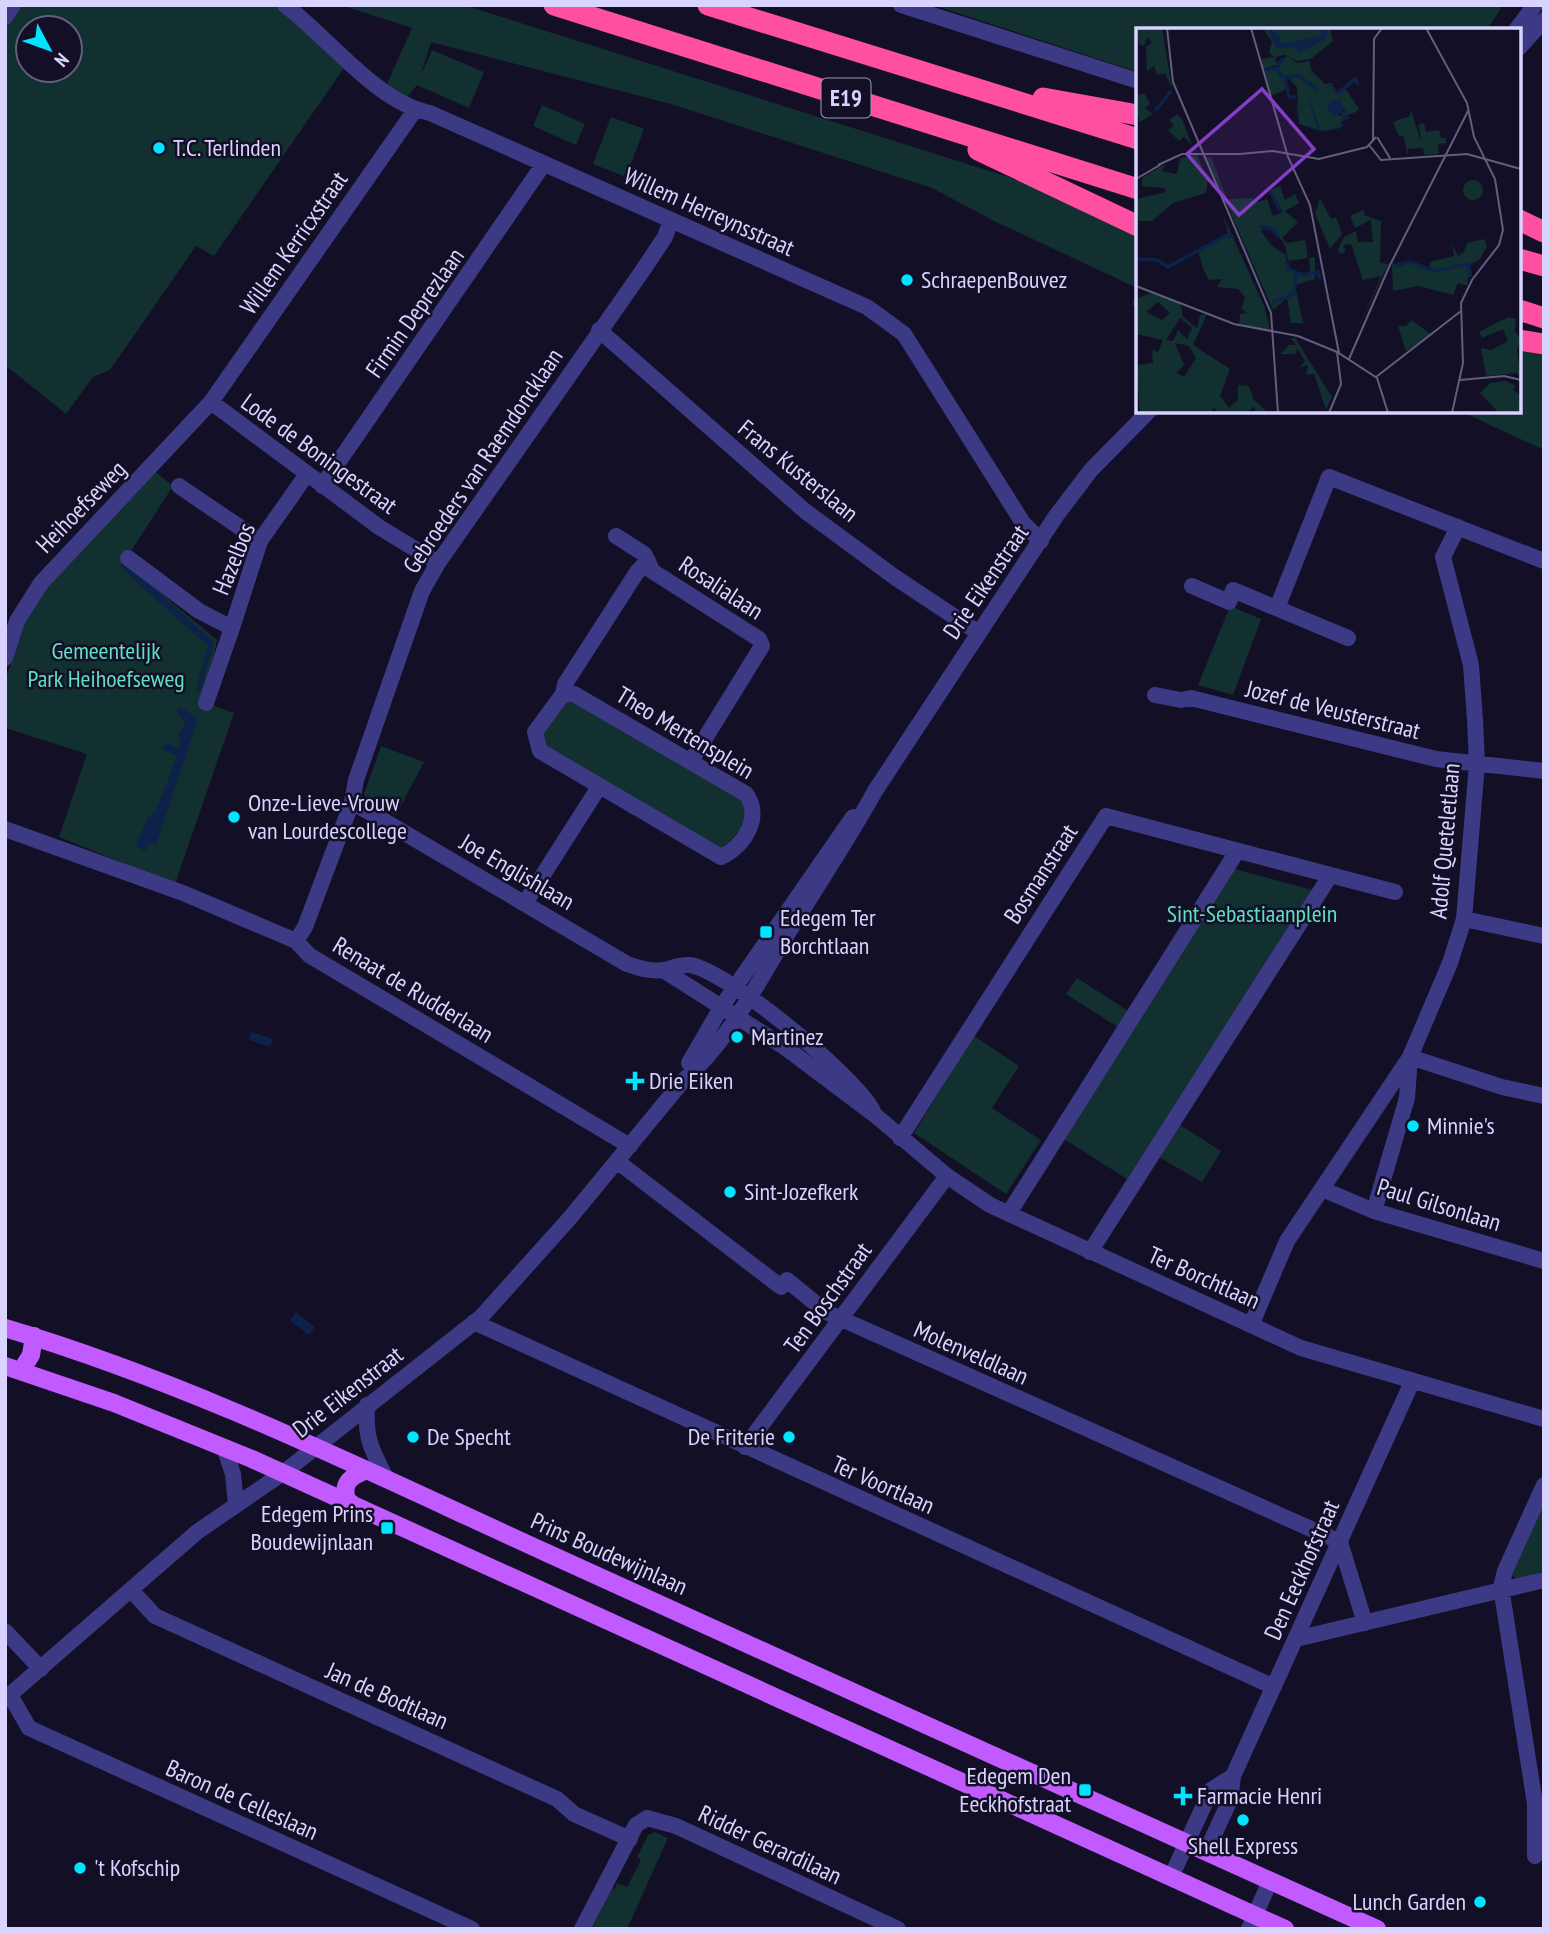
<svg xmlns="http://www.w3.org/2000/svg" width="1549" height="1934" font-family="'PT Sans Narrow',sans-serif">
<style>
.green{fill:#12302f;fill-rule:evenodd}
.water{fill:#0c2248}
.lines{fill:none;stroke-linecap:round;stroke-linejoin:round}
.minor{stroke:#3d3a85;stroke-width:16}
.major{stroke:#c25bff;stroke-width:18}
.highway{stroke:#ff4fa3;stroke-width:21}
.poi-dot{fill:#00e5ff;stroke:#130f26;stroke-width:2.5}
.labels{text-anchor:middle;stroke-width:5;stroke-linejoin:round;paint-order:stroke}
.shield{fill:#130f26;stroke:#9e99be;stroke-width:2}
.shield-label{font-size:23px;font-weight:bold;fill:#d9d4ff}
.poi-label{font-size:24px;fill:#d9d4ff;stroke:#130f26;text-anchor:start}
.street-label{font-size:24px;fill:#d9d4ff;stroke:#130f26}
.park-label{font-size:24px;fill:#5fe0c0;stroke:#130f26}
.inset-river{fill:none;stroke:#0c2248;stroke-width:3.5}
.inset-road{fill:none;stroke:#625e7d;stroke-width:2}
.view{fill:#843dc5;fill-opacity:0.15;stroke:#843dc5;stroke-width:3.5}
.inset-edge{fill:none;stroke:#d9d4ff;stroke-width:3.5}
</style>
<rect width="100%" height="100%" fill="#130f26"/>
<path class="green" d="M 5,5 L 278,5 L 346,65 L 214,256 L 196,246 L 110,370 L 93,377 L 66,414 L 5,365 ZM 28,28 L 70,28 L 70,70 L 28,70 Z
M 341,5 L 464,5 L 1138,218 L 1138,307 L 1132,305 L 1137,288 L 994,221 L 932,188 L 671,104 L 431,42 L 420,77 L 432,50 L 484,72 L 469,108 L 417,85 L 407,97 L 386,86 L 412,28 Z
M 933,5 L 1503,5 L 1487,30 L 1138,30 L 1138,72 Z
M 542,105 L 585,124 L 576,145 L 533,126 Z
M 611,117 L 644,129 L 626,177 L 593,164 Z
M 1519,336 L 1544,347 L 1544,450 L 1460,411 L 1519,411 Z
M 153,470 L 173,486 L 124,562 L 217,640 L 204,702 L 234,713 L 175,884 L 59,837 L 87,754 L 5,728 L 5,681 L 31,604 Z
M 1230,606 L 1261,619 L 1233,695 L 1198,685 Z
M 570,698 L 747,803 C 746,823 738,836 721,848 L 710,846 L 553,754 L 540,734 L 544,724 Z
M 381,746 L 424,762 L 396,815 L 367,802 L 364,794 Z
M 1235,869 L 1312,890 L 1127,1179 L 1064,1139 Z
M 1077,978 L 1130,1012 L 1119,1028 L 1066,994 Z
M 974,1036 L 1019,1066 L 992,1108 L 1041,1140 L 1006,1194 L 914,1133 Z
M 1177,1123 L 1221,1151 L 1202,1182 L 1157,1156 Z
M 1544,1494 L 1544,1571 L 1517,1579 L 1511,1575 Z
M 655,1832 L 668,1838 L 627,1929 L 592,1929 L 611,1888 L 615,1889 L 617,1883 L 627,1887 L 641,1860 L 637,1857 L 648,1835 Z"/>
<path class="water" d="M 124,562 L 214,642 L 200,692 L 195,692 L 208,646 L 120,567 Z
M 182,708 L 198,719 L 156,845 L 150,843 L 146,851 L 136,847 L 147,818 L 156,811 L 177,756 L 162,749 L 166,743 L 178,748 L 181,740 L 177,736 L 186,722 L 177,713 L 177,709 Z
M 251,1032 L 273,1039 L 270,1047 L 249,1040 Z
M 296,1312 L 315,1327 L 309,1335 L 290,1321 Z"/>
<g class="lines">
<path class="minor" d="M 285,5 C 328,37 377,103 430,113 L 867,307 L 904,334 L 1023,523 L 1041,541
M 901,5 L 1138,81
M 5,17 L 13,5
M 1516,30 L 1535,5
M 1519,48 L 1544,20
M 599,330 L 805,511 L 896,578 L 979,633
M 211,402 L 379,527 L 438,563
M 179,486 L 260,541
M 322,486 L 543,165
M 616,536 L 644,554 L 648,561
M 128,558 L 199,611 L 232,628 L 260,541 L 307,474
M 1192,586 L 1229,602 L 1233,590 L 1348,638
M 1277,608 L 1329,477 L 1544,561
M 5,658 L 17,621 L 41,583 L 211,402 L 415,110
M 563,694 L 574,694 L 746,794 C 763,817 744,846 721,857 L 540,751 L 535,732 Z
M 563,694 L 565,684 L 637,572 L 648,561 L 652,571 L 759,639 L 762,646 L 691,761
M 1155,695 L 1181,700 L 1191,698 L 1436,759 L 1544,771
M 206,703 L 232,628
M 352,802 L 627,964 C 638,968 652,972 664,970 C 673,968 680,964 690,965 C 728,971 856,1077 873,1111
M 5,829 L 183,893 L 296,941 L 309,955 L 630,1146
M 525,903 L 599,787
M 1464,919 L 1544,936
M 296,941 L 305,927 L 352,802 L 356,780 L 422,591 L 438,563 L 643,270 L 665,237 L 671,220
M 663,970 L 786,1048 L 875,1115 L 947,1176 L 990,1205 L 1301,1348 L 1544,1419
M 689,1063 L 722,1006 L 853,817
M 900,1138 L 1106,816 L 1395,892
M 618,1162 L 781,1287 L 787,1280 L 826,1312 L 1340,1542 L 1365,1623
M 1322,1189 L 1374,1211 L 1544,1261
M 1374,1211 L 1407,1098 L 1410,1057 L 1502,1087 L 1544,1096
M 1009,1213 L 1236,853
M 1090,1252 L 1330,876
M 474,1322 L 1274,1687
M 1252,1323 L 1287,1241 L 1410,1057 L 1450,963 L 1464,919 L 1477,764 L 1475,720 L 1471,665 L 1443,557 L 1458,527
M 367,1405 C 365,1439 371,1448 386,1478
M 224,1447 L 233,1474 L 236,1505
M 745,1447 L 947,1176
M 131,1590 L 155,1616 L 557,1799 L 574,1814 L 630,1839
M 5,1631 L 41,1669
M 1296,1639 L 1544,1580
M 10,1695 L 29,1728 L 472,1929
M 5,1699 L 197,1532 L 283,1473 L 481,1317 L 569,1219 L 682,1082 C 728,1042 757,984 788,933 C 817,886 848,840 875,791 L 1056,516 L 1091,470 L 1149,411
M 1206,1852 L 1230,1800 L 1233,1776 L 1412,1382
M 1535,1856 L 1535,1804 L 1501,1587 L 1505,1571 L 1544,1485
M 1172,1875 L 1211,1790 L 1233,1776
M 582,1929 L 636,1825 L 647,1818 L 676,1826 L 898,1929
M 1249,1929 L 1270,1881"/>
<path class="major" d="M 5,1328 C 193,1384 369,1472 547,1553 C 824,1678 1099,1805 1377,1929
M 5,1366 L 114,1403 L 252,1459 L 1285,1929
M 21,1371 L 31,1355 L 34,1336
M 352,1504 L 347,1500 C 341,1482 352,1476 367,1470"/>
<path class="highway" d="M 554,5 L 1138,189
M 708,5 L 1138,139
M 1043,98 L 1138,115
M 978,150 L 1138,226
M 1519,220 L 1544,232
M 1519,259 L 1544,266
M 1519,310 L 1544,318
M 1519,340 L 1544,344"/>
</g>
<g class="poi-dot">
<circle cx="159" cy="148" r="7"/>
<circle cx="907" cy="280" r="7"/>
<circle cx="234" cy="817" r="7"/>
<rect x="759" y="925" width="14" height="14" rx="3.5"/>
<circle cx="737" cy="1037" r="7"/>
<path d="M631.5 1070.5h7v7h7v7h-7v7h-7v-7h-7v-7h7z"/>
<circle cx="1413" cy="1126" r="7"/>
<circle cx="730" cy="1192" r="7"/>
<circle cx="413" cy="1437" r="7"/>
<circle cx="789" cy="1437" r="7"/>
<rect x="380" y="1521" width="14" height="14" rx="3.5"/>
<rect x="1078" y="1783" width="14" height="14" rx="3.5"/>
<path d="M1179.5 1785.5h7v7h7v7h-7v7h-7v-7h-7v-7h7z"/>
<circle cx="1243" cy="1820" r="7"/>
<circle cx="80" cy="1868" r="7"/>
<circle cx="1480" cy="1902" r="7"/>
</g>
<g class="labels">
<rect class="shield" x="821.5" y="78.5" width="49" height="39" rx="5"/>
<g class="shield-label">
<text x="846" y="106">E19</text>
</g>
<g class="poi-label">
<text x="173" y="156">T.C. Terlinden</text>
<text x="921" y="288">SchraepenBouvez</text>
<text x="248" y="811">Onze-Lieve-Vrouw<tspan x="248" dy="28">van Lourdescollege</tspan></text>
<text x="780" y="926">Edegem Ter<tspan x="780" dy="28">Borchtlaan</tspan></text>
<text x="751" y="1045">Martinez</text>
<text x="649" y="1089">Drie Eiken</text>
<text x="1427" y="1134">Minnie's</text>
<text x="744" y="1200">Sint-Jozefkerk</text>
<text x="427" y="1445">De Specht</text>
<text x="775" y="1445" text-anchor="end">De Friterie</text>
<text x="373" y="1522" text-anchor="end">Edegem Prins<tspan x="373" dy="28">Boudewijnlaan</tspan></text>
<text x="1071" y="1784" text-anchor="end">Edegem Den<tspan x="1071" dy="28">Eeckhofstraat</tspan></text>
<text x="1197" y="1804">Farmacie Henri</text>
<text x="1243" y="1854" text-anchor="middle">Shell Express</text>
<text x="94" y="1876">'t Kofschip</text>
<text x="1466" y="1910" text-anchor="end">Lunch Garden</text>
</g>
<g class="street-label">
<text transform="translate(709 212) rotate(24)" y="8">Willem Herreynsstraat</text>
<text transform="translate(294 243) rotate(-55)" y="8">Willem Kerricxstraat</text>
<text transform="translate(415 313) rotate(-55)" y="8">Firmin Deprezlaan</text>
<text transform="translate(319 454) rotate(36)" y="8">Lode de Boningestraat</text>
<text transform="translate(483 461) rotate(-56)" y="8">Gebroeders van Raemdoncklaan</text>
<text transform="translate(798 471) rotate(39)" y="8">Frans Kusterslaan</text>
<text transform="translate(81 507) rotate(-46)" y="8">Heihoefseweg</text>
<text transform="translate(234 559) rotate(-68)" y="8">Hazelbos</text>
<text transform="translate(986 582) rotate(-56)" y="8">Drie Eikenstraat</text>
<text transform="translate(721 588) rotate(33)" y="8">Rosalialaan</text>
<text transform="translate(1333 710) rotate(14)" y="8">Jozef de Veusterstraat</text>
<text transform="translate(685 733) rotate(31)" y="8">Theo Mertensplein</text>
<text transform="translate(1445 841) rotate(-85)" y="8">Adolf Queteletlaan</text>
<text transform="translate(517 872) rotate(30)" y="8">Joe Englishlaan</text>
<text transform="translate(1041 874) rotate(-57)" y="8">Bosmanstraat</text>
<text transform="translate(413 990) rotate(31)" y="8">Renaat de Rudderlaan</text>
<text transform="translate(1439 1205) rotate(17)" y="8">Paul Gilsonlaan</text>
<text transform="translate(1204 1278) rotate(24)" y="8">Ter Borchtlaan</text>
<text transform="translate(828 1298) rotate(-54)" y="8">Ten Boschstraat</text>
<text transform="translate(971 1353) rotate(24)" y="8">Molenveldlaan</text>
<text transform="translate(348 1392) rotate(-38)" y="8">Drie Eikenstraat</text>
<text transform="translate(883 1485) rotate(24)" y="8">Ter Voortlaan</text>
<text transform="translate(609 1554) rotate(24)" y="8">Prins Boudewijnlaan</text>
<text transform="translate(1302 1570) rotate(-66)" y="8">Den Eeckhofstraat</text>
<text transform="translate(387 1696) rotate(24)" y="8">Jan de Bodtlaan</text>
<text transform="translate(242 1800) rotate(24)" y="8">Baron de Celleslaan</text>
<text transform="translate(770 1845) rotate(25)" y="8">Ridder Gerardilaan</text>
</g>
<g class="park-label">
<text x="106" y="659">Gemeentelijk<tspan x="106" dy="28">Park Heihoefseweg</tspan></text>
<text x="1252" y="922">Sint-Sebastiaanplein</text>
</g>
</g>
<g transform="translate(1136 28)">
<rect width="385" height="385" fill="#130f26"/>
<path d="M 0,0 L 26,0 L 36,61 L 29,45 L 21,47 L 18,38 L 11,43 L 10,19 L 16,15 L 11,9 L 8,18 L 3,16 ZM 127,0 L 194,0 L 197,13 L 175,31 L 161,33 L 149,27 L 140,29 L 140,35 L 151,28 L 162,35 L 174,33 L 175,42 L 189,56 L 195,55 L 202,66 L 209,60 L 223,81 L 220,84 L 207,89 L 205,84 L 210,85 L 198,72 L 191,80 L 207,89 L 204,97 L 210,94 L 204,100 L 185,103 L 163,96 L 161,59 L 151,49 L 151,61 L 135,68 L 127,43 L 141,40 L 146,51 L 148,49 L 140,37 L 127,41 L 126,31 L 138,29 L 133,25 L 136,14 ZM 9,66 L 14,76 L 9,80 L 17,86 L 4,94 L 0,81 L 6,78 L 0,80 L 0,67 ZM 275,82 L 285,114 L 283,96 L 288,95 L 290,104 L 303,102 L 305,110 L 310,110 L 310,115 L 302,116 L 303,126 L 288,127 L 287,120 L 272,121 L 272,129 L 268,109 L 262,107 L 257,94 L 274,88 ZM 41,86 L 46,91 L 56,117 L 48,109 L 43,113 L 32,102 L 38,98 L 33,92 ZM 61,127 L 72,152 L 70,165 L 37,175 L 16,193 L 0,193 L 0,171 L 30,164 L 28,160 L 6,158 L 6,150 L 29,136 L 26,143 L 41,146 L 44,130 ZM 70,129 L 75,129 L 93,176 L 94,171 L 117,170 L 118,175 L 131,171 L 137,188 L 146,184 L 134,162 L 144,158 L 149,172 L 159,166 L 163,175 L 149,183 L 162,194 L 146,210 L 151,215 L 169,212 L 172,230 L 152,233 L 149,217 L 140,205 L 130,199 L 125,203 L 136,218 L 149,226 L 152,241 L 166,247 L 174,243 L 173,230 L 179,229 L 179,251 L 159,257 L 167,295 L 155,295 L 151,270 L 137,282 ZM327 162a10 10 0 1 1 20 0a10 10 0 1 1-20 0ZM 184,170 L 195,191 L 200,189 L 206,206 L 194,221 L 179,186 ZM 228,182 L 228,187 L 245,193 L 244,235 L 252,236 L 225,295 L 219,295 L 225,294 L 245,248 L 227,252 L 215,216 L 207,217 L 210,223 L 204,226 L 202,221 L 208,209 L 220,203 L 222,214 L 237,214 L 235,192 L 219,200 L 214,188 ZM 87,187 L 129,280 L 134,302 L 103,297 L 104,286 L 111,285 L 105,281 L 109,269 L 102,261 L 81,259 L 86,251 L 73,252 L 67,240 L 62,223 L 92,205 ZM 348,211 L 351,218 L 344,231 L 334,237 L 331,258 L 322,255 L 317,267 L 283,258 L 257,263 L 256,235 L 263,239 L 274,234 L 294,242 L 294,234 L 318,228 L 316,216 L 322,228 L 328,224 L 331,215 ZM 14,265 L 44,274 L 47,289 L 61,300 L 64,287 L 71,286 L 57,317 L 94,341 L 84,368 L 93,380 L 102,372 L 102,357 L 113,358 L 118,372 L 131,384 L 120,385 L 118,379 L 110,385 L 81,385 L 78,378 L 76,385 L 4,385 L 0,337 L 17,335 L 16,322 L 22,324 L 27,312 L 0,306 L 0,271 ZM 22,274 L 34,285 L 26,292 L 13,285 L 14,289 L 11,283 ZM 44,290 L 56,300 L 51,311 L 42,302 L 37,313 L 30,312 ZM 39,315 L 53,318 L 60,330 L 48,349 L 41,345 L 48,337 ZM 372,289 L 380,291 L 379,303 L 385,311 L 381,323 L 385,351 L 381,345 L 350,348 L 345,320 L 355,322 L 372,313 L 367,301 L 346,310 L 343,304 ZM 275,292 L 296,307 L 270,323 L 262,298 L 270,298 ZM 155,310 L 159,310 L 196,369 L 190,382 L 178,346 L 170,347 L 172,337 L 163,340 L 169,333 L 161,320 L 160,326 L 144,326 L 153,317 L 160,317 ZM 370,353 L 380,358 L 377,361 L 385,368 L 385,385 L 363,385 L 344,365 L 354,355 Z" fill="#12302f" fill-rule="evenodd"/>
<path d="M 135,0 L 145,10 L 143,16 L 185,8 L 184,0 L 190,0 L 191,5 L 189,12 L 164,24 L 158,19 L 141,21 L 132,2 ZM 195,57 L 214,90 L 202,95 L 202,100 L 210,94 L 202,101 L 185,104 L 163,96 L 161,87 L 161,69 L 162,76 L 175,80 L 172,66 ZM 195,58 L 204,73 L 193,74 L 191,80 L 199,88 L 208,82 L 210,86 L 198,101 L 185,103 L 172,66 ZM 162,77 L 175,80 L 182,102 L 163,96 Z" fill="#0c2248" fill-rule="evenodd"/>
<path class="inset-river" d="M 141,40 L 146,49 L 163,48 L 181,61M 128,42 L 141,40 L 147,30M 149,50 L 153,69 L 160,69M 201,66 L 219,51 L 222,57M 19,83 L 35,63M 134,163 L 144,182M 124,199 L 135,200 L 143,210M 0,231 L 21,232 L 32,239 L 91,207 L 98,209M 151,234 L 152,241 L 167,247 L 182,244 L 184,251M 257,238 L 274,234 L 299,243 L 332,236 L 335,249M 137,274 L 158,266 L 160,245"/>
<path class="inset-road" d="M 31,0 L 37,54 L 135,285 L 142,385M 115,0 L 152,129 L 174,177 L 203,325M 290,0 L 331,75 L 338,109 L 359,151 L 367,202 L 363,217 L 336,252 L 325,275 L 327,335 L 316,385M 241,109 L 254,130M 237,112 L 238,11 L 246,0M 233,117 L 245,132 L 331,126 L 385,141M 104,126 L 137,123 L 183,131 L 231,119 L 240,109M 22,137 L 46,126 L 104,126M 0,151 L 24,137M 253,239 L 332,83M 0,258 L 98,296 L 162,308 L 201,324 L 241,350 L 252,385M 213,331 L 253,239M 240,349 L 325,283M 324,352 L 368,348 L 385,352M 193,385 L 205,356 L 201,324"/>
<path class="view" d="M 126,61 L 178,121 L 103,187 L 51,126 Z"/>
<rect width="385" height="385" class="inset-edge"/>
</g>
<rect width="1549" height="1934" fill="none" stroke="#d9d4ff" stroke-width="14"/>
<g transform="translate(49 49) rotate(131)"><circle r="33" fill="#130f26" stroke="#625e7d" stroke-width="2"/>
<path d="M0-5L12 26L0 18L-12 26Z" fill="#00e5ff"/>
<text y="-10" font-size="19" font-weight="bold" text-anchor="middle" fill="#d9d4ff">N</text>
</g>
</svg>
